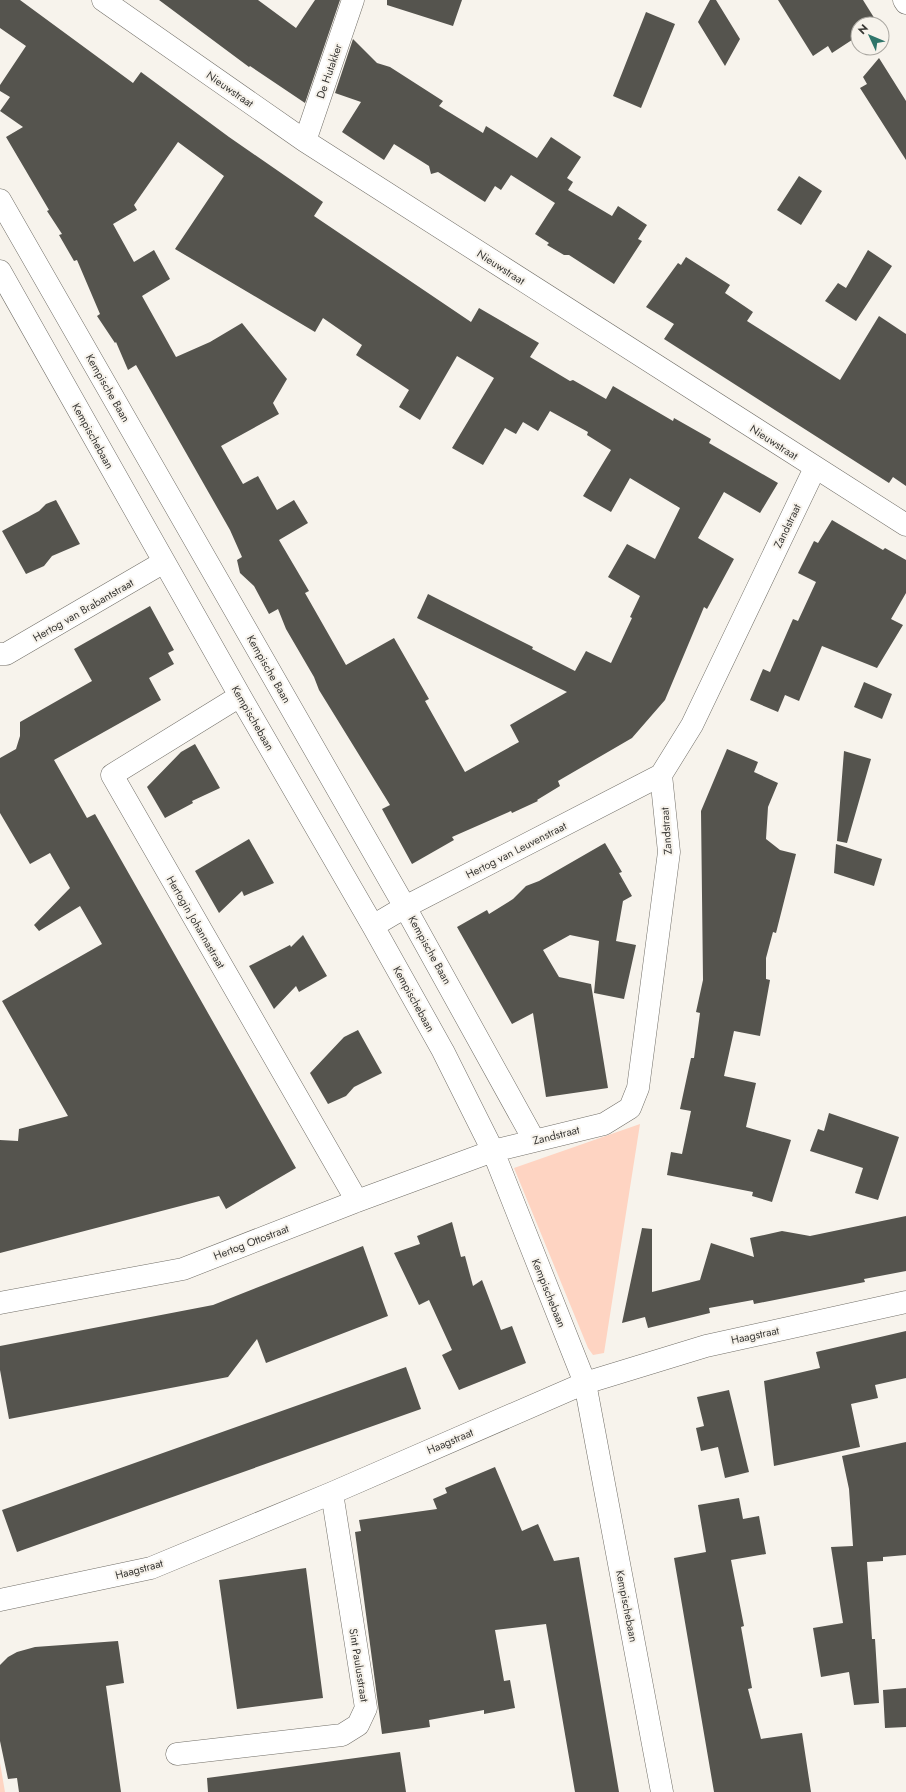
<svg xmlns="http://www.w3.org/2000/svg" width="906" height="1792" font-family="Jost,sans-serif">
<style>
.green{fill:#fed4c2}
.building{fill:#55544e;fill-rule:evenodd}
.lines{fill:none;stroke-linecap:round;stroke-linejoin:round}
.street-casing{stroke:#726f68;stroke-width:23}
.street{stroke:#fff;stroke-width:22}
.labels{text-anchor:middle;stroke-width:4;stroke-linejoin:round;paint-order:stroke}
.street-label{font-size:11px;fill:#383734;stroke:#f7f3ec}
</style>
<rect width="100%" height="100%" fill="#f7f3ec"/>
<path class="green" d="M 640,1124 L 604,1353 L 593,1355 L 588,1348 L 514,1168 Z
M 0,1763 L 5,1792 L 0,1792 Z"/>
<path class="building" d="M 0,0 L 20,0 L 133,83 L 141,72 L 229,137 L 323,202 L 314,216 L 471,322 L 479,308 L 539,343 L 530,357 L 570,381 L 573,380 L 606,399 L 613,386 L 673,421 L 674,418 L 711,439 L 709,443 L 778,483 L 760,513 L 724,492 L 698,538 L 734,559 L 707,609 L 704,607 L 665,700 L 632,738 L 558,781 L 560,786 L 537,800 L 538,801 L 512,813 L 511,811 L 452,837 L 454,840 L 412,864 L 382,809 L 390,805 L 319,690 L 314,677 L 286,629 L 278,609 L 269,614 L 254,586 L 240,573 L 237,560 L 242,557 L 230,530 L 136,365 L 128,370 L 116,342 L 115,343 L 97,316 L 100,314 L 77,260 L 74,261 L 59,235 L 62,234 L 47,211 L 49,210 L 6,137 L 23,127 L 0,111 L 10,97 L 0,91 L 0,85 L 26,46 L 0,28 ZM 178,142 L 224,176 L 175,249 L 315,332 L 323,318 L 362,345 L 356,355 L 409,390 L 399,407 L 420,420 L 457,356 L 494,378 L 452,448 L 483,465 L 505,428 L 516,434 L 523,422 L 538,431 L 550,411 L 588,432 L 587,435 L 611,450 L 583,496 L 611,512 L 630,478 L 680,508 L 655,559 L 627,544 L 608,577 L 640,596 L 630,617 L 632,618 L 611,663 L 586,651 L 575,671 L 532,649 L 533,647 L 428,594 L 417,618 L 567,692 L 510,725 L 519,742 L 465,772 L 425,701 L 429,699 L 394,638 L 346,665 L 305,593 L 309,591 L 279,540 L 308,523 L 294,500 L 277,510 L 258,476 L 243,484 L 221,446 L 279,414 L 273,403 L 287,379 L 242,323 L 210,342 L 176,357 L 142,296 L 170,279 L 154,250 L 134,262 L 113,224 L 137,210 L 134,205 Z
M 159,0 L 258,0 L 296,28 L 315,0 L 340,0 L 305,103 L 250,66 L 249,67 Z
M 387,0 L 462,0 L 453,26 L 387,5 Z
M 710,0 L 716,0 L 740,39 L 725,66 L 698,22 Z
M 778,0 L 863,0 L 878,24 L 858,24 L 858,36 L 832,53 L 828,46 L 813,56 Z
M 646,12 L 675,24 L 641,108 L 613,96 Z
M 353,39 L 377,63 L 390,67 L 443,101 L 439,106 L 483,133 L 486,126 L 537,158 L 551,137 L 581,157 L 567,178 L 573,182 L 568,190 L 612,216 L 618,206 L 647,225 L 638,239 L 642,241 L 614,284 L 569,255 L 564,255 L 547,245 L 549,243 L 535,234 L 555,203 L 511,175 L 501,190 L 495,186 L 485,202 L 438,172 L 431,174 L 429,166 L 394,144 L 384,160 L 342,132 L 361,102 L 335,93 Z
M 879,58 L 906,101 L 906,160 L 860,88 L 867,84 L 863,77 Z
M 799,176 L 822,191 L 801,225 L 777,210 Z
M 868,250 L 892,266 L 856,321 L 825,301 L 838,283 L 846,288 Z
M 686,257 L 730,285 L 725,293 L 753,312 L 747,321 L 840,380 L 879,316 L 906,334 L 906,486 L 893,477 L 889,483 L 664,339 L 674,324 L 646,307 L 678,263 L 681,265 Z
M 56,500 L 80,544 L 52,556 L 44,566 L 26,574 L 2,531 L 39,511 L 46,504 Z
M 832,520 L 883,550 L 885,548 L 906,560 L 906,593 L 891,619 L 903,625 L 877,668 L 822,646 L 799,701 L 785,695 L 778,712 L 750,700 L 763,669 L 770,672 L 793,619 L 798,621 L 816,582 L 798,573 L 814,541 L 818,543 Z
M 150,606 L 174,650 L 168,653 L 174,664 L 149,678 L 161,700 L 54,760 L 87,818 L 95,814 L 296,1168 L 226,1209 L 219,1196 L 0,1253 L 0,1140 L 18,1141 L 19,1129 L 68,1116 L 2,1001 L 102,944 L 80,906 L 39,931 L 34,925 L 70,888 L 50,853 L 30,864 L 0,813 L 0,758 L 16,749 L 20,736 L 20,722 L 92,681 L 74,649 Z
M 864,682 L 892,694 L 882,719 L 854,707 Z
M 195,744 L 220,788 L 192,801 L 193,803 L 165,818 L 147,787 L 181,752 Z
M 727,749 L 758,762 L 754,772 L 778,783 L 768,807 L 766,839 L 780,850 L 796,854 L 776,933 L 773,932 L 766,958 L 766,979 L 770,980 L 760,1036 L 734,1031 L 724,1076 L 756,1083 L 746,1127 L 791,1140 L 772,1202 L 752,1196 L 753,1192 L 667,1175 L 671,1152 L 682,1154 L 691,1111 L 680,1109 L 691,1058 L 694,1058 L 700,1013 L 696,1012 L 703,980 L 701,811 Z
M 844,751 L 871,759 L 847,843 L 837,841 Z
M 249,839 L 274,883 L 244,896 L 242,891 L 219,913 L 195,871 Z
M 605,843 L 622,872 L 619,873 L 632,896 L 623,901 L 616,941 L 636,945 L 624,999 L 594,993 L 599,941 L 570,935 L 543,950 L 559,977 L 591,984 L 608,1088 L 546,1097 L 533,1013 L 512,1024 L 457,927 L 487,910 L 489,914 L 513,899 L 526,886 L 539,881 Z
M 836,844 L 882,859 L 874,886 L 834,873 Z
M 303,935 L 327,976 L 299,992 L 296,986 L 274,1009 L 249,966 L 290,945 L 291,947 Z
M 358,1030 L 382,1073 L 354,1087 L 346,1096 L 328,1104 L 310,1073 L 344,1037 Z
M 829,1113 L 899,1137 L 878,1200 L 855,1193 L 863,1168 L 810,1151 L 818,1129 L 824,1131 Z
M 906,1216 L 906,1271 L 864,1279 L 865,1282 L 754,1304 L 753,1300 L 709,1308 L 710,1313 L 648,1328 L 645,1317 L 622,1323 L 642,1228 L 652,1229 L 652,1292 L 700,1280 L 711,1243 L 754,1257 L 750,1238 L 782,1231 L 810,1236 Z
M 452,1222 L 461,1257 L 465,1256 L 473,1286 L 482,1280 L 501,1330 L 512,1326 L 526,1363 L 459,1390 L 442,1355 L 452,1350 L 429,1300 L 419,1305 L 394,1253 L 420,1244 L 417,1236 Z
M 363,1246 L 388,1316 L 266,1363 L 257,1339 L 228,1377 L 9,1419 L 0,1370 L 0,1346 L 213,1305 Z
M 906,1331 L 906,1378 L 875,1385 L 878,1398 L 851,1404 L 860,1447 L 774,1466 L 764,1381 L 820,1368 L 816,1352 Z
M 406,1367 L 421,1409 L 17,1552 L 2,1510 Z
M 729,1390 L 749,1472 L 725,1478 L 718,1447 L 701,1451 L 696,1428 L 704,1426 L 697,1397 Z
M 906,1442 L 906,1555 L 883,1557 L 883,1561 L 867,1562 L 872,1639 L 875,1639 L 879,1703 L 854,1705 L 849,1672 L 821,1677 L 813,1628 L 843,1623 L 831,1547 L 853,1546 L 849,1489 L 842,1456 Z
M 495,1467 L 522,1531 L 538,1524 L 554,1561 L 579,1557 L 619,1792 L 575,1792 L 546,1624 L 495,1630 L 504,1681 L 510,1680 L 515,1708 L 484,1714 L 484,1710 L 429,1720 L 430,1727 L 382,1734 L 355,1532 L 361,1531 L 359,1520 L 437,1509 L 433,1499 L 447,1493 L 445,1488 Z
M 739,1498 L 743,1519 L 759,1516 L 766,1554 L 731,1560 L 744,1626 L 741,1627 L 752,1688 L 748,1689 L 761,1739 L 802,1733 L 811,1792 L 714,1792 L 674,1558 L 706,1552 L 698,1505 Z
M 306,1568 L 323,1698 L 237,1709 L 219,1580 Z
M 118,1641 L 124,1683 L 106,1686 L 121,1792 L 19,1792 L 17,1778 L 8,1779 L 0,1741 L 0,1665 L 8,1657 L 17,1652 L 35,1647 Z
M 906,1688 L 906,1727 L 885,1728 L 883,1690 Z
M 400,1752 L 406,1792 L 208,1792 L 207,1778 Z"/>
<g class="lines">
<g class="street-casing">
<path id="street" d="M 103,0 L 305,141 L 906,525
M 904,0 L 906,3
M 305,141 L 353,0
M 0,200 L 405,907 L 534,1140
M 0,271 L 240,696 L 373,926 L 443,1051 L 493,1151 L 585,1383 L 662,1792
M 0,654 L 6,654 L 164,562
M 240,696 L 112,775 L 357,1201
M 373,926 L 405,907 L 661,775
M 0,1303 L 183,1269 L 357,1201 L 493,1151 L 604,1124 L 630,1108 L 638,1088 L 669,852 L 661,775 L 692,725 L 815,468
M 0,1600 L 151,1568 L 332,1493 L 585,1383 L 706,1346 L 906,1302
M 177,1754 L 342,1735 L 358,1725 L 366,1708 L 332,1493"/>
</g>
<use href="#street" class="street"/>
</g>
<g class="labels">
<g class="street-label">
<text transform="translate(329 71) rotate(-71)" y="4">De Hutakker</text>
<text transform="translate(230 89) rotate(35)" y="4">Nieuwstraat</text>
<text transform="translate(501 267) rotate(33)" y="4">Nieuwstraat</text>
<text transform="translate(108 388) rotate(60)" y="4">Kempische Baan</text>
<text transform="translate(93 436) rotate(61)" y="4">Kempischebaan</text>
<text transform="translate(774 442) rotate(33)" y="4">Nieuwstraat</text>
<text transform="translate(787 526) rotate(-64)" y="4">Zandstraat</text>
<text transform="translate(83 610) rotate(-30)" y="4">Hertog van Brabantstraat</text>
<text transform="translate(269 669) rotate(60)" y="4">Kempische Baan</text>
<text transform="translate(253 718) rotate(60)" y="4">Kempischebaan</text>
<text transform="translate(666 831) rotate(-94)" y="4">Zandstraat</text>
<text transform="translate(516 850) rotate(-27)" y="4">Hertog van Leuvenstraat</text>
<text transform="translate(196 922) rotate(60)" y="4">Hertogin Johannastraat</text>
<text transform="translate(430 950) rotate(61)" y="4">Kempische Baan</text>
<text transform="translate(414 999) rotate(61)" y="4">Kempischebaan</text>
<text transform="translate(556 1135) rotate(-14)" y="4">Zandstraat</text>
<text transform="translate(251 1242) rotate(-21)" y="4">Hertog Ottostraat</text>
<text transform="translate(549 1293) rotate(68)" y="4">Kempischebaan</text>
<text transform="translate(755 1335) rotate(-12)" y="4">Haagstraat</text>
<text transform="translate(450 1441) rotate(-23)" y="4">Haagstraat</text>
<text transform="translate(139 1569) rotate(-15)" y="4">Haagstraat</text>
<text transform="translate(627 1606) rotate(79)" y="4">Kempischebaan</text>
<text transform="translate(359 1665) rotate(81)" y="4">Sint Paulusstraat</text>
</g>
</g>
<g transform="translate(870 36) rotate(314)"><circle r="19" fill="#f7f3ec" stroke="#aba8a2"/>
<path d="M0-3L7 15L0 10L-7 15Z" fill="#2f756a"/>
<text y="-6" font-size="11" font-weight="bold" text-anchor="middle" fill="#383734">N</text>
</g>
</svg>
